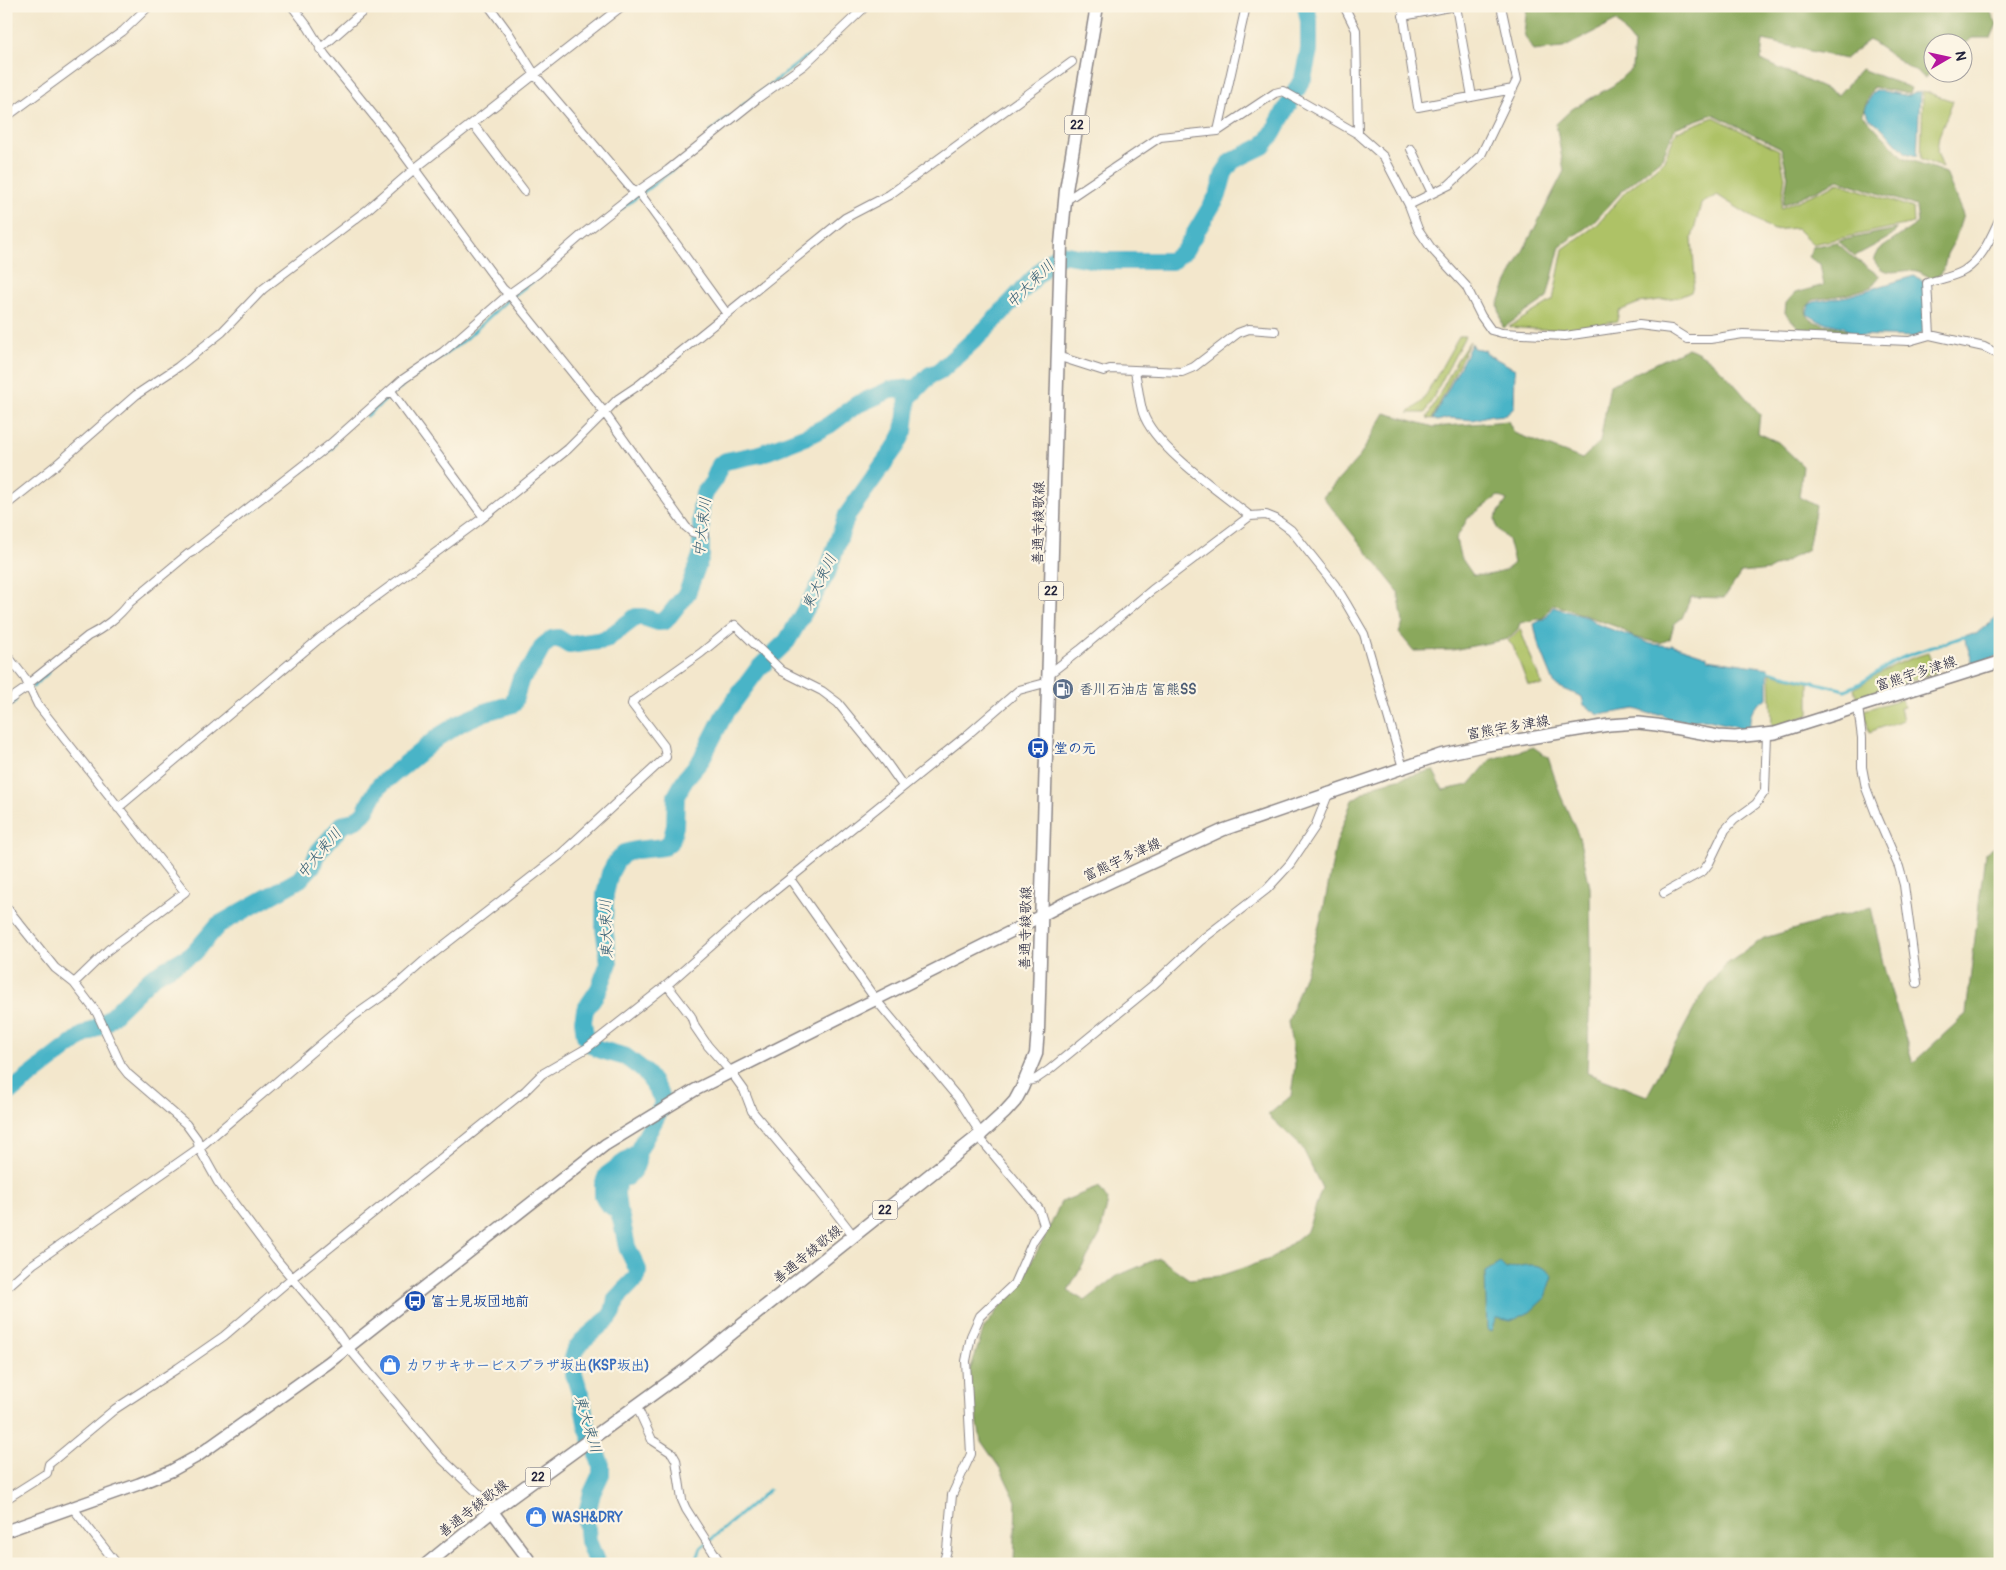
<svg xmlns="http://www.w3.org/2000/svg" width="2006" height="1570" font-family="Pangolin,'Klee One',sans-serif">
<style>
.green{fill:#aec266;stroke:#687250}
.forest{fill:#8aa85b;stroke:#56654b;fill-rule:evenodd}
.water{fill:#49b4c7;stroke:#366b81}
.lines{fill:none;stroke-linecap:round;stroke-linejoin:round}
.stream{stroke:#49b4c7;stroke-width:3}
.river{stroke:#49b4c7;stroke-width:18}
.street-casing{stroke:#8a8484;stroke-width:10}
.secondary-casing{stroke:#8a8484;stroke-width:14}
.primary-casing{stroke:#8a8484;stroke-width:15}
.street{stroke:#fff;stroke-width:8}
.secondary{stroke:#fff;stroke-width:11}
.primary{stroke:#fff;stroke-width:12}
.labels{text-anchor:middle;stroke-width:4.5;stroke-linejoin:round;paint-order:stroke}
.shield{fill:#fcf5e5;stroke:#63616e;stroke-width:1}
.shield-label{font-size:12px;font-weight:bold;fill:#22223b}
.street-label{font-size:14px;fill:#22223b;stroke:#fcf5e5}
.service-label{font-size:14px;font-weight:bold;fill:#4e5e75;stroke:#fcf5e5;text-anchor:start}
.transit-label{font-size:14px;font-weight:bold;fill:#164399;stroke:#fcf5e5;text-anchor:start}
.shop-label{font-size:14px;font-weight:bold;fill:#366cbe;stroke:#fcf5e5;text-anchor:start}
.water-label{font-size:15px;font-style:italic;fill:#325c73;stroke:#fcf5e5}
</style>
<rect width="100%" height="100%" fill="#fcf5e5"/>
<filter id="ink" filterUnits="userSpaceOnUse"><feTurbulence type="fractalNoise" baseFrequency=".02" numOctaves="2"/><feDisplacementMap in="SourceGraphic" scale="10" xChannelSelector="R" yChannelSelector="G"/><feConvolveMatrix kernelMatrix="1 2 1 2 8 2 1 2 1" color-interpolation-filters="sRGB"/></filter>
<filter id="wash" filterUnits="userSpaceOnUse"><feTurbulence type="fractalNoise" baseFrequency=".0096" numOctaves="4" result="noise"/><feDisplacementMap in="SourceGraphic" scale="20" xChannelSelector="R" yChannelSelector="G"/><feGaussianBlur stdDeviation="1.12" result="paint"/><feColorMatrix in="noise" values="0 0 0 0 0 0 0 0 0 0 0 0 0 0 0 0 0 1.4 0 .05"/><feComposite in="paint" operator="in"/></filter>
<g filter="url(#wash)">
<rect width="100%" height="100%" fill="#f3e7cc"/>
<path class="green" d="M 1923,91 L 1953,101 L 1939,136 L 1937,152 L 1943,168 L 1921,159 Z
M 1714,117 L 1779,150 L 1785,177 L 1781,208 L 1839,183 L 1913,208 L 1914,223 L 1813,244 L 1796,228 L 1773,230 L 1717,195 L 1701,204 L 1692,238 L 1695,279 L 1691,292 L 1679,297 L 1639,303 L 1619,311 L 1617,321 C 1582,330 1545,331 1509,327 L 1553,300 L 1563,249 L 1598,224 L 1626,191 L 1663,162 L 1677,131 Z
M 1459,336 L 1465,336 L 1425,413 L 1408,413 L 1422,402 Z
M 1470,341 L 1432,419 L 1427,418 L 1457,360 Z
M 1520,629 L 1542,686 L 1528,685 L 1513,646 L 1508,641 Z
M 1928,653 L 1935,673 L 1857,699 L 1854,689 C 1881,671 1897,662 1928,653 Z
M 1770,673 L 1809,682 L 1809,715 L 1772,727 Z
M 1902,699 L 1904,707 L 1900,708 L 1903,720 L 1869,732 L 1864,710 Z"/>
<path class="forest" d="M 1527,6 L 1987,6 L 1997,24 L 1991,38 L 1972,38 L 1964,45 L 1964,42 L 1934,42 L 1933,71 L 1925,78 L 1869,40 L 1845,59 L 1763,40 L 1761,60 L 1838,95 L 1861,69 L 1911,88 L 1909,94 L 1873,87 L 1862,114 L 1903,157 L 1946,173 L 1963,215 L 1955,240 L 1947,254 L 1944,268 L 1939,275 L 1931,278 C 1927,276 1921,272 1917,271 C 1901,268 1884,280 1874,260 L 1879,250 L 1918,223 L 1916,206 L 1839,180 L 1783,205 L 1788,176 L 1781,148 L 1713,114 L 1675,128 L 1662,158 L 1624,189 L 1594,222 L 1560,246 L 1547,298 L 1503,328 L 1498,305 L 1506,284 L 1564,171 L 1556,124 L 1572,109 L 1614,85 L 1632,68 L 1634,43 L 1616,21 L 1563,48 L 1533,51 L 1524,34 Z
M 1897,229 L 1892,236 L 1855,256 L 1838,241 Z
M 1836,242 L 1854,258 L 1880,276 L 1871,287 L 1848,294 L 1813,300 L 1806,308 C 1805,330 1841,321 1851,334 L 1814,333 L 1799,328 L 1785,313 L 1786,303 L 1795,293 L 1824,285 L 1820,264 L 1808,257 L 1813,247 Z
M 1688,348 C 1716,357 1740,392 1760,414 L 1758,433 L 1778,442 L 1803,466 L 1799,497 L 1816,506 L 1808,549 L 1769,570 L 1741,573 L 1724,598 L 1691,597 L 1682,618 L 1674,624 L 1670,639 L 1660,643 L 1633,637 L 1620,628 L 1553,604 L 1543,618 L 1520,623 L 1518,629 L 1508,639 L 1453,650 L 1414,651 L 1399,633 L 1403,623 L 1398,591 L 1323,497 L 1360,456 L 1385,413 L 1434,427 L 1508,421 L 1514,433 L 1582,459 L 1600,442 L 1610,385 ZM 1498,496 L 1507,500 L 1495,518 L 1497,528 L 1508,540 L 1514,563 C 1504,574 1488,576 1473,575 L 1460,556 L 1456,539 L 1468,518 Z
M 1533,747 L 1548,757 L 1560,794 L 1579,837 L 1590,887 L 1591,961 L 1587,1073 L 1647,1096 L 1700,998 L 1724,966 L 1764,938 L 1871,907 L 1884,968 L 1913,1063 L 1966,1014 L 1985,853 L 2000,842 L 2000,1564 L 1014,1564 L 1016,1501 L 1001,1470 L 981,1441 L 969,1374 L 984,1328 L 1023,1277 L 1048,1231 L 1061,1202 L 1099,1187 L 1108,1201 L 1100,1235 L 1068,1291 L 1085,1301 L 1117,1276 L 1159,1258 L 1189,1279 L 1219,1276 L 1273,1258 L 1307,1231 L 1322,1188 L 1301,1146 L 1268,1115 L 1291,1096 L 1295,1065 L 1288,1022 L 1309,962 L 1324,907 L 1336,844 L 1352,800 L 1375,785 L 1433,770 L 1443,790 L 1469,785 L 1490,760 Z"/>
<path class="water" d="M 1876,90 L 1908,96 L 1920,91 L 1917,156 L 1906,153 L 1879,125 L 1868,117 L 1865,109 L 1873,92 Z
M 1914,276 L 1924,281 L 1926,330 L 1916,337 L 1854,335 L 1844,327 L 1819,321 L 1807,314 L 1809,305 L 1814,302 L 1848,296 Z
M 1472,343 L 1473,348 L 1485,350 L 1487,354 L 1515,369 L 1514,408 L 1506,415 L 1493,416 L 1491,415 L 1473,420 L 1449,418 L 1437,421 L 1433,419 Z
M 1553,607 L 1589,618 L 1597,624 L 1651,644 L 1670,646 L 1671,644 L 1707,656 L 1708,659 L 1768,668 L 1768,698 C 1754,705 1749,712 1750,728 L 1743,728 L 1704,719 L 1689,721 L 1667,719 L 1662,714 L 1651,714 L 1635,709 L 1599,715 L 1584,705 L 1582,697 L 1555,685 L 1538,643 L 1534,624 L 1545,618 Z
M 2000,614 L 2000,655 L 1973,664 L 1965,639 L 1966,635 L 1976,634 Z
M 1500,1263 L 1506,1269 C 1525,1265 1539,1260 1553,1276 L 1546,1297 L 1530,1312 L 1511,1321 L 1496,1318 L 1491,1331 L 1487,1329 L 1485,1272 Z"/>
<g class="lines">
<path class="stream" d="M 852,14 L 860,6
M 741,107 L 809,55
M 710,133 L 730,116
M 592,231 L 707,144 L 708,141
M 367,416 L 404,384 L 466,339 L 505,302 L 536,279
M 302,471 L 332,448 L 335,443
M 251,512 L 281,487
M 1765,670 L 1845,690 C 1865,684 1880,668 1899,659 C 1919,650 1942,645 1962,637 L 1968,638
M 33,687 L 49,672
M 6,708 L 15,701
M 695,1564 L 701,1548 L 769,1490"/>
<path class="river" d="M 6,1095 L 82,1036 L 106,1022 L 152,977 L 194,953 L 218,925 L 300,879 L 312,866 L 319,851 L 342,825 L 356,820 L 364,813 L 379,786 L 438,737 L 462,722 L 485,712 L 513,704 L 521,678 L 532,666 L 543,646 L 552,639 L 558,638 L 569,645 L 605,640 L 636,617 L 643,617 L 658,622 L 665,621 L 687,593 L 701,556 L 701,508 L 704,494 L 713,482 L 720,465 L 726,461 L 760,454 L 807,436 L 829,425 L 856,405 L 890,390 L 916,388
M 618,1211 L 616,1194 L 617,1180 L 620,1177 L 627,1177 C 634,1170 639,1164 637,1153
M 597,1564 L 588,1541 L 586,1517 L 592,1493 L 601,1474 L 601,1465 L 587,1427 L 581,1396 L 573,1371 L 573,1358 L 576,1349 L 582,1341 L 609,1318 L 613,1312 L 616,1299 L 637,1277 L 638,1270 L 627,1247 L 621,1218 L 618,1211 L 607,1203 L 603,1195 L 603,1185 L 607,1175 L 637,1153 L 662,1106 L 662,1098 L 653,1083 L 644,1071 L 626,1057 L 598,1049 L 588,1042 L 585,1035 L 583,1021 L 585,1010 L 599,989 L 609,963 L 604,927 L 605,894 L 610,873 L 616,862 L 624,853 L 636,850 L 664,847 L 671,841 L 675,826 L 676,796 L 686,778 L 701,760 L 724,715 L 758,669 L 787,641 L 827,573 L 847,515 L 897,445 L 904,431 L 908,398 L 930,375 L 940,371 L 986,329 L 1051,260 L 1061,254 L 1102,261 L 1172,261 L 1185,250 L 1218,195 L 1224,173 L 1232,161 L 1263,146 L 1273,133 L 1303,78 L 1309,50 L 1309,21 L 1306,6"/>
</g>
</g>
<g filter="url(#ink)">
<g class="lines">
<g class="street-casing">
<path id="street" d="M 489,6 L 508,32 L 535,75 L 635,193
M 1344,6 L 1356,30 L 1358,134
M 1402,6 L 1418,107 L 1513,89
M 1456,6 L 1472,97
M 1403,16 L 1454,6
M 320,49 L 369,6
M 6,117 L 123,31 L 149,6
M 473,124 L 524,191
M 1218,131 L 1246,6
M 1411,149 L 1432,193
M 638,191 L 727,314
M 1065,201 L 1160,137 L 1218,131 L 1275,93 L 1283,91 L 1358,134 L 1384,157 L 1409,205 L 1418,229 L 1431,248 L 1466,286 L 1481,316 L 1491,330 L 1502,333 L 1565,336 L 1639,325 L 1671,329 L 1687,339 L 1710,339 L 1743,334 L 1909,341 L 1930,335 L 1984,347 L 2000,355
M 1409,205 L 1449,185 L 1481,155 L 1517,80 L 1501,6
M 1930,335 L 1927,283 C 1939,279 1955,277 1965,270 C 1983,258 1991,237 2000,218
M 1057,356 L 1104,371 L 1110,369 L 1182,372 L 1194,367 L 1238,333 L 1249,329 L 1275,331
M 1135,372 C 1138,385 1139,400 1143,413 C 1154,447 1221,493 1250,516
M 391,391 L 483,516
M 6,505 L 55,466 L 136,395 L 178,367 L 222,332 L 263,289 L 367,210 L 413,170 L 622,6
M 704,535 L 692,532 L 686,527 L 604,412 L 509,294 L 537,274 L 583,234 L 635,193 L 668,170 L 758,98 L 804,65 L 866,6
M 6,654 L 25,678 L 38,705 L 185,892 L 108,950 L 74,983
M 1049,674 L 1080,650 L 1152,590 L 1250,516 L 1266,515 L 1276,519 L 1291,530 L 1335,585 L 1346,603 L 1364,634 L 1403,768
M 28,684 L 88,636 C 103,629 119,616 129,603 L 188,554 L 192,552 L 328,446 L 402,380 L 443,352 L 509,294 L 503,289 L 391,137 L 325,55 L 308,27 L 292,6
M 6,702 L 29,686
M 1858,707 L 1862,738 L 1862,767 L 1866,788 L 1876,814 L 1899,867 L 1904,885 L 1917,983
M 118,808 L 320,638 L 480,520 L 568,449 L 618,399 L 639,385 L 845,218 L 889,195 L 1072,62
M 790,879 L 876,1000 L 958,1098 L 981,1134
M 1664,893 L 1703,871 L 1709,863 L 1725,830 L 1734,820 L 1756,804 L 1765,791 L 1767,734
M 6,907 L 55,968 L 74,983 L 97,1013 L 121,1065 L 128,1074 L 186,1124 L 197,1139 L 199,1148 L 218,1182 L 276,1259 L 335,1329 L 347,1346 L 441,1458 L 480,1495 L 492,1511
M 667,985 L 691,1016 L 695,1027 L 708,1046 L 731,1072 L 744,1090 L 752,1111 L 819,1191 L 853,1235
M 1024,1082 L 1036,1079 L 1049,1070 L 1153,985 L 1200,941 L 1267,889 L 1290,864 L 1315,827 L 1329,792
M 6,1288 L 33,1264 L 199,1148 L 354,1016 L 391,990 L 425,960 L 561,854 L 666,757 L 664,746 L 632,704 L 633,701 L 701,653 L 735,625 L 782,671 L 822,691 L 838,703 L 886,762 L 903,786
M 637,1407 L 652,1440 L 672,1453 L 676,1460 L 682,1500 L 686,1509 L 721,1564
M 6,1499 L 47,1473 L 49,1464 L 115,1409 L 178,1368 L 224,1336 L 292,1278 L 525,1091 L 542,1074 L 587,1048 L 667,985 L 762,901 L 966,736 L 1019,690 L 1049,682
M 72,1507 L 117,1564
M 943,1564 L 947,1550 L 952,1495 L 971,1454 L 966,1361 L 971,1336 L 980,1316 L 1014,1284 L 1033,1241 L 1044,1225 L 1039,1209 L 978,1136"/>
</g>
<g class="secondary-casing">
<path id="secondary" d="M 492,1511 L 532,1564
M 6,1531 L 139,1484 L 171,1471 L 196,1457 L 328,1363 L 605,1145 L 695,1090 L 1012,931 L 1067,902 L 1223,830 L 1440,755 L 1487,745 L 1609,725 L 1638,723 L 1657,725 L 1718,736 L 1735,737 L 1775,733 L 2000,662"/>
</g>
<g class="primary-casing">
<path id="primary" d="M 427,1564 L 492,1511 L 687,1369 L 981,1134 L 1005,1112 L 1015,1101 L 1022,1088 L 1036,1054 L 1038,1029 L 1061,244 L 1066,190 L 1097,6"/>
</g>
<use href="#street" class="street"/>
<use href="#secondary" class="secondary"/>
<use href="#primary" class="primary"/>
</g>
</g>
<defs>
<g id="fuel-disc" transform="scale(1.125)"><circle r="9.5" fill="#5c6f8a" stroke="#fcf5e5"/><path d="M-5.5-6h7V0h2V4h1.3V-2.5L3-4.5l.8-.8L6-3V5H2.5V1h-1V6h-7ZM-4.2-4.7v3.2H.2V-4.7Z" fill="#fff"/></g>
<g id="bus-disc" transform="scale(1.125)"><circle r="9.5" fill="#1a4fb4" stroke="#fcf5e5"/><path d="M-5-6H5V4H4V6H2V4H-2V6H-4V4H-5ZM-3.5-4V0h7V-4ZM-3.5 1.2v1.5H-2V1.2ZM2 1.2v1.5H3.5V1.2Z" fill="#fff"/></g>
<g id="shop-disc" transform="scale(1.125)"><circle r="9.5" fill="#3f7fe0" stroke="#fcf5e5"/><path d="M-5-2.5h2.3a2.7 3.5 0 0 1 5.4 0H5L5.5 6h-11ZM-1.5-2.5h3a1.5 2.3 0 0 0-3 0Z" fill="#fff"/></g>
</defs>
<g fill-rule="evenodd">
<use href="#fuel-disc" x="1063" y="689"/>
<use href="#bus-disc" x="1038" y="748"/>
<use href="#bus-disc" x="415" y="1301"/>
<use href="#shop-disc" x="390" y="1365"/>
<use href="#shop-disc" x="536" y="1517"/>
</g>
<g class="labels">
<g class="shield">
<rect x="1064.5" y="115.5" width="25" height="19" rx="4"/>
<rect x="1038.5" y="581.5" width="25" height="19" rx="4"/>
<rect x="872.5" y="1200.5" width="25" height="19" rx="4"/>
<rect x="525.5" y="1467.5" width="25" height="19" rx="4"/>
</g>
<g class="shield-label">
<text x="1077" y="129">22</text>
<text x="1051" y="595">22</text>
<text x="885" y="1214">22</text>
<text x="538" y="1481">22</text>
</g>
<g class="street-label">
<text transform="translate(1038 523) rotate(-89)" y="5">善通寺綾歌線</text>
<text transform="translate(1916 673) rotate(-18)" y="5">富熊宇多津線</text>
<text transform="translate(1508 727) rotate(-10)" y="5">富熊宇多津線</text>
<text transform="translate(1122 859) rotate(-25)" y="5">富熊宇多津線</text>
<text transform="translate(1025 928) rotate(-89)" y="5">善通寺綾歌線</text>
<text transform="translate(807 1254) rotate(-39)" y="5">善通寺綾歌線</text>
<text transform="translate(473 1508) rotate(-38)" y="5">善通寺綾歌線</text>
</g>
<g class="service-label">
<text x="1079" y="694">香川石油店 富熊SS</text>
</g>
<g class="transit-label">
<text x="1054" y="753">堂の元</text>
<text x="431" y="1306">富士見坂団地前</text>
</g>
<g class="shop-label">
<text x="406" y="1370">カワサキサービスプラザ坂出(KSP坂出)</text>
<text x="552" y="1522">WASH&amp;DRY</text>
</g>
<g class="water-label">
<text transform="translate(1030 284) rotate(-45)" y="5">中大束川</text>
<text transform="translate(702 527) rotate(-83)" y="5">中大束川</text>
<text transform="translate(819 582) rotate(-64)" y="5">東大束川</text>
<text transform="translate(319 853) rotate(-50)" y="5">中大束川</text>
<text transform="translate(606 929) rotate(-92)" y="5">東大束川</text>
<text transform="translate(588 1424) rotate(73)" y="5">東大束川</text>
</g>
</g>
<rect width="2006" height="1570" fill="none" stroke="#fcf5e5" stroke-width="25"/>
<g transform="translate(1948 58) rotate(81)"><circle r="24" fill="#fcf5e5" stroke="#a5a1a1"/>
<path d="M0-4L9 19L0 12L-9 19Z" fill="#b5179e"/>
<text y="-8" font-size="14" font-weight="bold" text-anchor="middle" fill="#22223b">N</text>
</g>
</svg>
